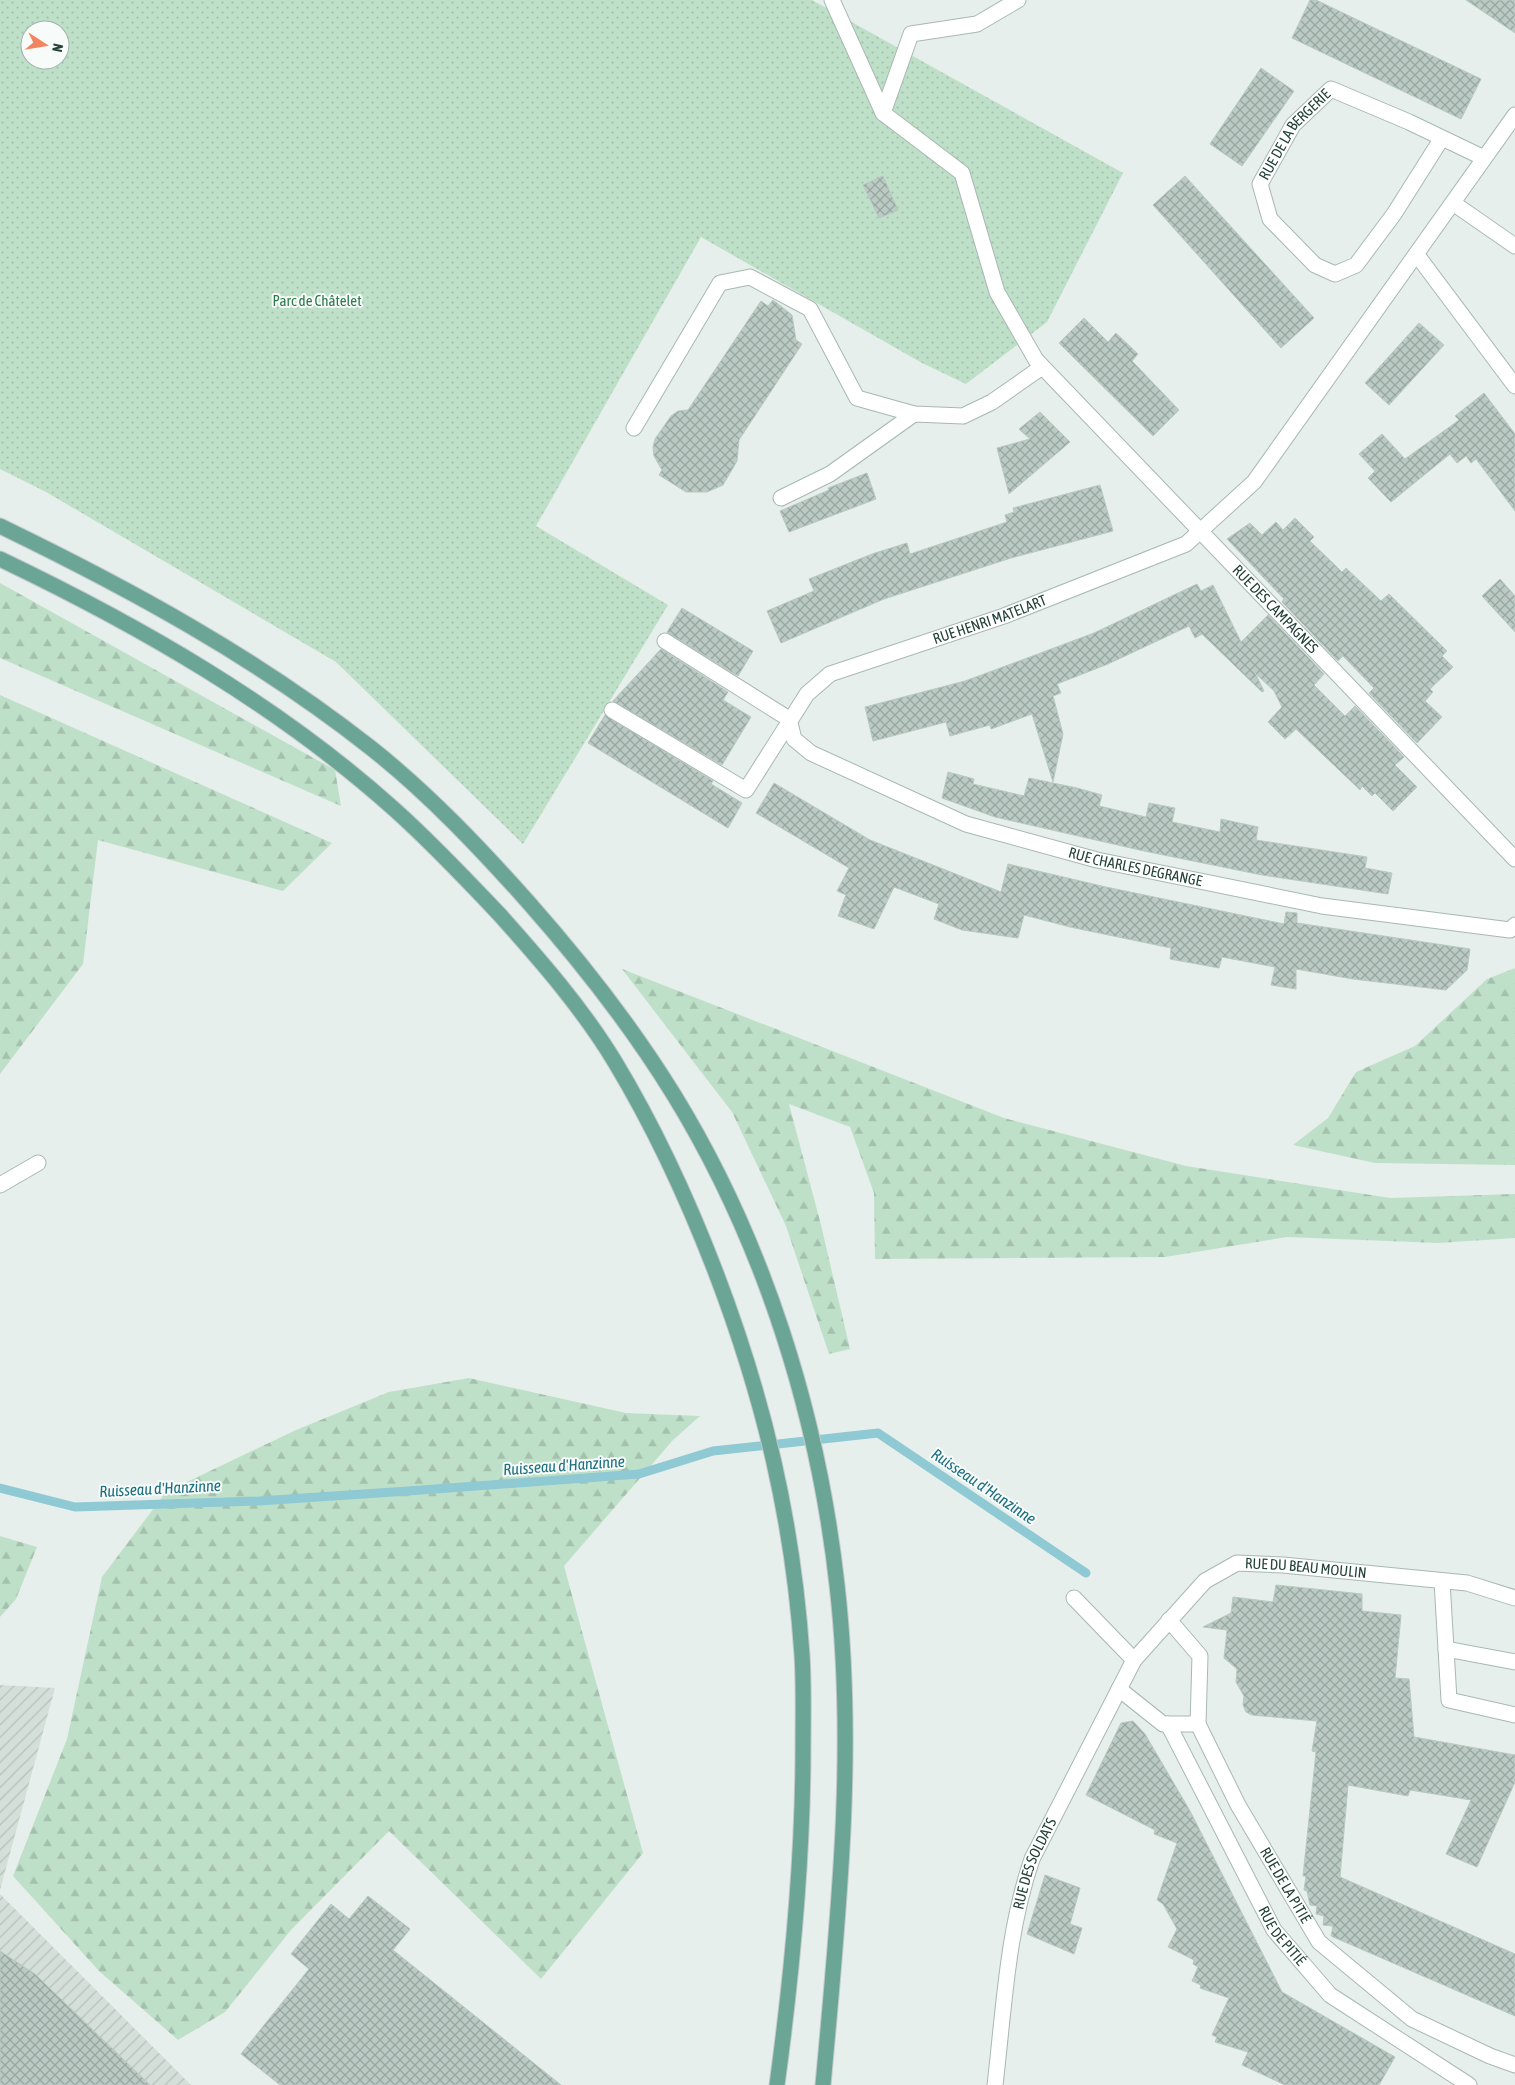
<svg xmlns="http://www.w3.org/2000/svg" width="1515" height="2085" font-family="'Asap Condensed',sans-serif">
<style>
.industrial{fill:url(#industrial-furrows)}
.forest{fill:url(#forest-firs)}
.park{fill:url(#park-dots);fill-rule:evenodd}
.lines{fill:none;stroke-linecap:round;stroke-linejoin:round}
.stream{stroke:#8ec9d4;stroke-width:9}
.building{fill:url(#building-cross-hatch);stroke:#b8c9c2}
.minor-casing{stroke:#a8b8b2;stroke-width:17}
.major-casing{stroke:#c2cac8;stroke-width:17}
.minor{stroke:#fff;stroke-width:15}
.major{stroke:#6aa596;stroke-width:15}
.labels{text-anchor:middle;stroke-width:4;stroke-linejoin:round;paint-order:stroke}
.street-label{font-size:15px;fill:#24423a;stroke:#f7fbf9}
.park-label{font-size:15px;fill:#2d7a4b;stroke:#f7fbf9}
.water-label{font-size:16px;font-style:italic;fill:#1c6f80;stroke:#f7fbf9}
</style>
<defs>
<pattern id="industrial-furrows" width="10" height="10" patternUnits="userSpaceOnUse" patternTransform="scale(1.25)"><rect width="10" height="10" fill="#d4dfda"/><path d="M-1 1l2-2M0 10L10 0M9 11l2-2" fill="none" stroke="#b6c1bc"/></pattern>
<pattern id="forest-firs" width="22" height="20" patternUnits="userSpaceOnUse" patternTransform="scale(1.25)"><rect width="22" height="20" fill="#bfe0c8"/><path d="M5 1l3.5 6h-7zM16 11l3.5 6h-7z" fill="#a4c1ad"/></pattern>
<pattern id="park-dots" width="8" height="8" patternUnits="userSpaceOnUse" patternTransform="scale(1.25)"><rect width="8" height="8" fill="#bfe0c8"/><path d="M2 2h.1M6 6h.1" fill="none" stroke="#a4c1ad" stroke-width="1.8" stroke-linecap="round"/></pattern>
<pattern id="building-cross-hatch" width="8" height="8" patternUnits="userSpaceOnUse" patternTransform="scale(1.25)"><rect width="8" height="8" fill="#bbcac4"/><path d="M0 0l8 8M0 8l8-8" fill="none" stroke="#98a6a0"/></pattern>
</defs>
<rect width="100%" height="100%" fill="#e6efeb"/>
<path class="industrial" d="M 0,1685 L 55,1688 L 0,1890 Z
M 0,1894 L 191,2085 L 0,2085 Z"/>
<path class="forest" d="M 0,583 L 335,770 L 341,806 L 0,658 Z
M 0,695 L 332,843 L 283,891 L 98,840 L 83,964 L 0,1074 Z
M 1515,968 L 1515,1165 L 1375,1163 L 1293,1145 L 1328,1118 L 1356,1072 L 1415,1046 L 1487,979 Z
M 622,969 L 1004,1118 L 1186,1166 L 1390,1198 L 1515,1194 L 1515,1238 L 1438,1243 L 1287,1237 L 1165,1257 L 875,1259 L 874,1193 L 850,1127 L 789,1104 L 821,1225 L 850,1349 L 829,1354 L 786,1226 L 732,1112 Z
M 469,1378 L 626,1413 L 700,1416 L 673,1440 L 564,1566 L 643,1853 L 541,1979 L 389,1831 L 291,1930 L 225,2012 L 178,2040 L 99,1971 L 13,1876 L 67,1739 L 102,1577 L 166,1492 L 296,1430 L 389,1392 Z
M 0,1536 L 37,1547 L 16,1599 L 0,1617 Z"/>
<path class="park" d="M 0,0 L 812,0 L 1123,173 L 1047,322 L 966,384 L 922,363 L 701,237 L 536,526 L 668,605 L 523,844 L 336,662 L 46,492 L 0,469 ZM 30,30 L 60,30 L 60,60 L 30,60 Z"/>
<g class="lines">
<path class="stream" d="M 0,1488 L 75,1507 L 259,1501 L 408,1491 L 639,1474 L 713,1451 L 878,1433 L 1086,1573"/>
</g>
<path class="building" d="M 1310,0 L 1316,0 L 1481,79 L 1461,119 L 1292,38 Z
M 1466,0 L 1515,0 L 1515,33 Z
M 1261,68 L 1294,91 L 1242,166 L 1210,144 Z
M 883,176 L 898,210 L 879,218 L 863,185 Z
M 1185,176 L 1314,318 L 1281,348 L 1153,205 Z
M 773,300 L 792,315 L 796,340 L 802,344 L 739,440 L 737,461 L 723,485 L 707,492 L 686,492 L 659,475 L 662,470 L 654,456 L 653,447 L 655,439 L 671,416 L 678,411 L 688,410 L 761,301 L 768,306 Z
M 1084,318 L 1108,342 L 1116,333 L 1138,354 L 1132,361 L 1179,410 L 1153,436 L 1059,343 Z
M 1419,323 L 1444,345 L 1389,405 L 1365,383 Z
M 1484,393 L 1515,434 L 1515,511 L 1476,459 L 1471,463 L 1466,456 L 1457,463 L 1450,454 L 1391,502 L 1368,478 L 1375,471 L 1359,454 L 1382,434 L 1405,459 L 1459,420 L 1455,416 Z
M 1040,412 L 1070,442 L 1009,494 L 997,448 L 1030,439 L 1019,429 Z
M 867,473 L 876,499 L 789,532 L 780,511 L 829,490 L 828,488 Z
M 1100,485 L 1113,531 L 1011,558 L 884,599 L 781,643 L 767,611 L 814,591 L 809,579 L 872,554 L 907,543 L 910,554 L 1007,522 L 1005,515 L 1014,512 L 1013,508 Z
M 1295,518 L 1314,537 L 1310,541 L 1342,572 L 1346,568 L 1381,601 L 1389,594 L 1447,651 L 1442,656 L 1453,667 L 1430,689 L 1433,692 L 1425,701 L 1442,717 L 1417,743 L 1369,693 L 1374,688 L 1343,656 L 1338,661 L 1282,602 L 1284,599 L 1227,539 L 1250,523 L 1262,535 L 1276,522 L 1283,530 Z
M 1500,579 L 1515,596 L 1515,632 L 1482,596 Z
M 1197,584 L 1201,591 L 1213,585 L 1241,642 L 1268,615 L 1324,674 L 1314,685 L 1345,716 L 1355,706 L 1404,757 L 1395,765 L 1417,787 L 1393,811 L 1375,793 L 1372,796 L 1362,786 L 1360,790 L 1296,729 L 1285,739 L 1268,722 L 1282,707 L 1274,691 L 1255,673 L 1264,691 L 1262,692 L 1202,634 L 1195,638 L 1189,626 L 1108,664 L 1057,684 L 1061,693 L 1053,696 L 1063,734 L 1053,782 L 1032,714 L 991,729 L 990,725 L 950,736 L 946,722 L 873,741 L 865,707 L 965,681 L 1011,664 L 1094,633 Z
M 682,608 L 753,651 L 738,676 L 667,632 Z
M 661,649 L 728,692 L 723,700 L 751,717 L 722,765 L 613,701 Z
M 605,715 L 713,781 L 711,784 L 742,803 L 728,828 L 588,743 Z
M 948,772 L 974,779 L 973,784 L 1024,796 L 1029,778 L 1077,788 L 1102,795 L 1099,806 L 1146,817 L 1149,803 L 1175,808 L 1172,822 L 1220,832 L 1221,819 L 1258,827 L 1256,840 L 1367,857 L 1365,868 L 1392,873 L 1388,894 L 1262,875 L 1144,851 L 995,817 L 942,798 Z
M 774,783 L 870,840 L 1001,892 L 1008,864 L 1106,887 L 1284,924 L 1286,912 L 1297,913 L 1297,923 L 1470,949 L 1467,970 L 1446,990 L 1353,979 L 1296,969 L 1296,989 L 1271,985 L 1275,967 L 1222,957 L 1219,968 L 1170,959 L 1171,948 L 1070,927 L 1024,915 L 1018,938 L 962,930 L 934,919 L 939,904 L 894,887 L 874,929 L 838,916 L 846,895 L 837,891 L 849,868 L 756,813 Z
M 1276,1585 L 1362,1594 L 1362,1611 L 1401,1615 L 1395,1678 L 1409,1679 L 1414,1737 L 1515,1755 L 1515,1782 L 1477,1867 L 1446,1854 L 1471,1800 L 1410,1790 L 1408,1796 L 1348,1785 L 1340,1877 L 1515,1954 L 1515,2016 L 1331,1936 L 1333,1926 L 1323,1925 L 1324,1916 L 1316,1914 L 1317,1906 L 1310,1905 L 1307,1891 L 1304,1890 L 1306,1876 L 1303,1876 L 1316,1752 L 1312,1751 L 1317,1721 L 1252,1715 L 1246,1712 L 1243,1705 L 1244,1696 L 1236,1682 L 1237,1669 L 1224,1658 L 1227,1630 L 1203,1627 L 1231,1613 L 1233,1597 L 1273,1602 Z
M 1133,1721 L 1145,1734 L 1190,1811 L 1282,1992 L 1395,2057 L 1379,2085 L 1285,2085 L 1242,2065 L 1248,2052 L 1215,2042 L 1217,2037 L 1212,2035 L 1229,1998 L 1200,1988 L 1201,1985 L 1192,1981 L 1198,1967 L 1193,1964 L 1194,1960 L 1168,1947 L 1177,1929 L 1163,1904 L 1157,1900 L 1177,1843 L 1154,1834 L 1155,1830 L 1086,1795 L 1121,1723 Z
M 1045,1875 L 1080,1888 L 1070,1924 L 1082,1928 L 1074,1954 L 1027,1934 Z
M 368,1896 L 410,1929 L 393,1950 L 561,2085 L 280,2085 L 241,2054 L 309,1969 L 291,1954 L 331,1904 L 349,1919 Z
M 0,1951 L 35,1974 L 150,2085 L 0,2085 Z"/>
<g class="lines">
<g class="minor-casing">
<g id="minor">
<path id="s1" d="M 832,0 L 883,113 L 962,173 L 997,292 L 1036,360 L 1515,859"/>
<path d="M 883,113 L 911,34 L 977,24 L 1018,0"/>
<path id="s2" d="M 1442,138 L 1394,214 L 1356,265 L 1335,274 L 1315,265 L 1270,219 L 1260,184 L 1293,125 L 1331,89 L 1409,122 L 1484,158"/>
<path d="M 1453,203 L 1515,246"/>
<path d="M 1417,255 L 1515,386"/>
<path d="M 634,428 L 720,283 L 750,277 L 810,309 L 857,398 L 914,414 L 963,416 L 992,402 L 1042,367"/>
<path d="M 781,498 L 830,474 L 914,414"/>
<path d="M 665,641 L 789,719"/>
<path id="s3" d="M 612,710 L 746,790 L 807,694 L 830,674 L 1004,616 L 1186,544 L 1254,482 L 1515,115"/>
<path id="s4" d="M 789,719 L 794,739 L 811,753 L 966,824 L 1097,860 L 1322,906 L 1510,930 L 1515,925"/>
<path d="M 0,1185 L 38,1163"/>
<path d="M 1442,1581 L 1449,1700 L 1515,1715"/>
<path d="M 1074,1598 L 1134,1660"/>
<path id="s5" d="M 1169,1620 L 1200,1656 L 1198,1724 L 1238,1805 L 1319,1942 L 1412,2019 L 1490,2056 L 1515,2065"/>
<path d="M 1446,1649 L 1515,1662"/>
<path d="M 1119,1689 L 1163,1724 L 1198,1724"/>
<path id="s6" d="M 1168,1724 L 1274,1930 L 1330,1995 L 1469,2085"/>
<path id="s7" d="M 995,2085 C 1004,2009 1007,1932 1032,1859 L 1134,1660 L 1205,1581 L 1237,1563 L 1283,1565 L 1467,1583 L 1515,1598"/>
</g>
</g>
<g class="major-casing">
<path id="major" d="M 0,526 C 130,589 257,658 371,748 C 429,794 480,848 529,903 C 582,963 632,1027 674,1095 C 764,1242 818,1414 837,1585 C 856,1751 838,1919 823,2085
M 0,559 C 140,626 278,705 394,809 C 431,842 466,879 500,915 C 541,961 583,1009 615,1062 C 656,1130 688,1200 716,1273 C 764,1399 793,1521 802,1655 C 804,1686 803,1718 803,1749 C 803,1861 792,1974 777,2085"/>
</g>
<use href="#minor" class="minor"/>
<use href="#major" class="major"/>
</g>
<g class="labels">
<g class="street-label">
<text dy="5" stroke="none"><textPath href="#s2" startOffset="360">RUE DE LA BERGERIE</textPath></text>
<text dy="5" stroke="none"><textPath href="#s1" startOffset="771">RUE DES CAMPAGNES</textPath></text>
<text dy="5" stroke="none"><textPath href="#s3" startOffset="469">RUE HENRI MATELART</textPath></text>
<text dy="5" stroke="none"><textPath href="#s4" startOffset="388">RUE CHARLES DEGRANGE</textPath></text>
<text dy="5" stroke="none"><textPath href="#s7" startOffset="665">RUE DU BEAU MOULIN</textPath></text>
<text dy="5" stroke="none"><textPath href="#s7" startOffset="226">RUE DES SOLDATS</textPath></text>
<text dy="5" stroke="none"><textPath href="#s5" startOffset="299">RUE DE LA PITIÉ</textPath></text>
<text dy="5" stroke="none"><textPath href="#s6" startOffset="241">RUE DE PITIÉ</textPath></text>
</g>
<g class="park-label">
<text x="317" y="306">Parc de Châtelet</text>
</g>
<g class="water-label">
<text transform="translate(564 1465) rotate(-4)" y="6">Ruisseau d'Hanzinne</text>
<text transform="translate(984 1486) rotate(34)" y="6">Ruisseau d'Hanzinne</text>
<text transform="translate(160 1488) rotate(-3)" y="6">Ruisseau d'Hanzinne</text>
</g>
</g>
<g transform="translate(45 45) rotate(102)"><circle r="24" fill="#f7fbf9" stroke="#a3b1ad"/>
<path d="M0-4L9 19L0 12L-9 19Z" fill="#f4845f"/>
<text y="-8" font-size="14" font-weight="bold" text-anchor="middle" fill="#24423a">N</text>
</g>
</svg>
